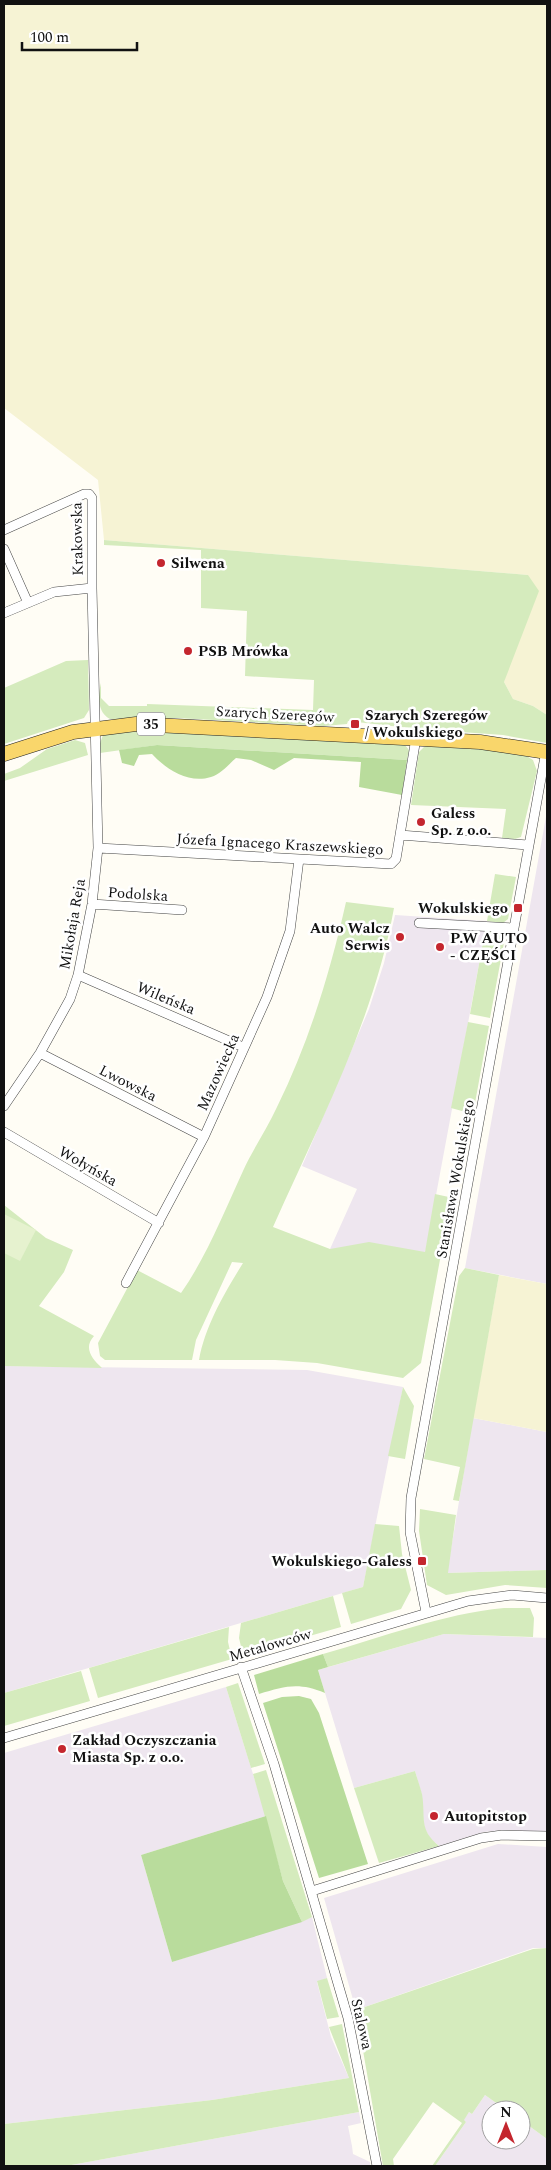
<svg xmlns="http://www.w3.org/2000/svg" width="551" height="2170" font-family="Spectral,serif">
<style>
.industrial{fill:#eee6ef}
.farmland{fill:#f6f3d4}
.green{fill:#d5ebbd}
.forest{fill:#b9dc9c}
.pitch{fill:#e6f2cf}
.lines{fill:none;stroke-linecap:round;stroke-linejoin:round}
.street-casing{stroke:#444;stroke-width:10}
.primary-casing{stroke:#222;stroke-width:15}
.street{stroke:#fff;stroke-width:9}
.primary{stroke:#f9d66b;stroke-width:14}
.poi-dot{fill:#c4262e;stroke:#fff;stroke-width:2}
.labels{text-anchor:middle;stroke-width:5;stroke-linejoin:round;paint-order:stroke}
.shield{fill:#fff;stroke:#585858;stroke-width:1}
.shield-label{font-size:14px;font-weight:bold;fill:#111}
.street-label{font-size:15px;fill:#111;stroke:#fff}
.poi-label{font-size:15px;font-weight:bold;fill:#111;stroke:#fff;text-anchor:start}
</style>
<rect width="100%" height="100%" fill="#fffdf5"/>
<path class="industrial" d="M 547,811 L 547,1284 L 465,1268 Z
M 395,915 L 487,921 L 423,1265 L 330,1249 L 357,1189 L 302,1166 L 369,1009 L 384,963 Z
M 4,1366 L 307,1370 L 403,1387 L 363,1587 L 4,1693 Z
M 473,1418 L 547,1432 L 547,1570 L 447,1573 Z
M 444,1634 L 547,1638 L 547,1832 L 503,1830 L 484,1832 L 439,1846 L 430,1838 L 425,1829 L 422,1813 L 422,1795 L 415,1771 L 354,1788 L 318,1670 Z
M 226,1687 L 266,1816 L 141,1855 L 172,1962 L 312,1917 L 327,1978 L 317,1982 L 331,2037 L 349,2078 L 212,2100 L 4,2124 L 4,1753 Z
M 498,1844 L 547,1847 L 547,1948 L 533,1948 L 356,2010 L 324,1898 Z
M 485,2095 L 506,2110 L 491,2110 L 491,2140 L 521,2140 L 521,2120 L 547,2139 L 547,2166 L 435,2166 L 466,2122 L 463,2120 L 469,2112 L 472,2114 Z
M 359,2112 L 361,2123 L 348,2126 L 352,2146 L 353,2154 L 370,2162 L 370,2166 L 66,2166 Z"/>
<path class="farmland" d="M 4,4 L 547,4 L 547,715 L 533,706 L 513,699 L 504,682 L 528,575 L 104,540 L 98,480 L 4,408 Z
M 499,1275 L 547,1284 L 547,1432 L 473,1418 Z"/>
<path class="green" d="M 104,540 L 528,575 L 539,591 L 504,682 L 513,699 L 533,706 L 547,715 L 547,743 L 503,735 L 418,729 L 348,721 L 347,724 L 324,726 L 176,718 L 110,719 C 97,712 98,696 101,683 L 101,698 L 109,706 L 147,706 L 147,704 L 313,710 L 314,680 L 245,676 L 247,611 L 201,608 L 201,550 L 104,545 Z
M 88,660 L 89,710 L 84,718 L 4,744 L 4,688 L 66,661 Z
M 147,731 L 405,745 L 409,750 L 407,760 L 157,745 L 100,753 L 99,746 L 103,735 L 121,732 Z
M 75,740 L 85,743 L 88,755 L 4,781 L 4,774 L 20,768 L 47,749 Z
M 431,745 L 522,753 L 533,760 L 537,771 L 521,837 L 515,839 L 502,838 L 506,809 L 411,805 L 419,752 L 424,747 Z
M 495,874 L 516,877 L 508,919 L 503,923 L 487,921 Z
M 346,902 L 394,908 C 374,1020 319,1124 273,1227 L 330,1249 L 369,1242 L 425,1252 L 435,1194 L 458,1199 L 452,1228 L 446,1227 L 421,1363 L 403,1378 L 317,1363 L 275,1360 L 199,1360 C 205,1326 225,1292 243,1263 L 232,1262 L 196,1340 L 192,1360 L 105,1360 L 100,1356 L 98,1343 L 137,1270 L 181,1293 C 207,1256 224,1212 243,1171 C 253,1149 267,1129 277,1107 C 309,1042 330,973 346,902 Z
M 485,931 L 503,932 L 505,937 L 490,1018 L 470,1014 Z
M 468,1022 L 489,1026 L 473,1114 L 451,1108 Z
M 4,1205 L 46,1238 L 73,1250 L 64,1272 L 39,1306 L 94,1336 C 83,1348 92,1359 102,1368 L 4,1366 Z
M 465,1268 L 499,1275 L 459,1501 L 453,1500 L 460,1467 L 424,1459 L 459,1276 Z
M 403,1387 L 414,1406 L 405,1459 L 388,1456 Z
M 420,1509 L 456,1515 L 448,1573 L 547,1570 L 547,1588 L 505,1585 L 446,1595 L 427,1585 L 419,1531 Z
M 375,1524 L 399,1526 L 402,1554 L 411,1590 L 401,1609 L 351,1624 L 342,1593 L 363,1587 Z
M 333,1596 L 341,1627 L 243,1655 L 239,1638 L 241,1623 Z
M 504,1608 L 530,1608 L 534,1618 L 533,1637 L 444,1634 L 328,1667 L 323,1654 C 383,1637 442,1614 504,1608 Z
M 229,1627 L 228,1642 L 232,1659 L 98,1698 L 89,1668 Z
M 81,1671 L 90,1701 L 4,1726 L 4,1693 Z
M 238,1683 L 265,1764 L 251,1768 L 226,1687 Z
M 266,1770 L 312,1917 L 302,1922 L 283,1881 L 253,1774 Z
M 415,1771 C 417,1778 420,1786 422,1794 C 426,1817 418,1829 439,1846 L 379,1863 L 354,1788 Z
M 547,1948 L 547,2139 L 521,2120 L 521,2110 L 506,2110 L 485,2095 L 472,2114 L 469,2112 L 464,2120 L 466,2122 L 435,2166 L 432,2166 L 462,2123 L 433,2102 L 393,2159 L 394,2166 L 383,2166 L 356,2010 L 533,1949 Z
M 327,1978 L 339,2017 L 327,2019 L 317,1981 Z
M 342,2024 L 359,2112 L 66,2166 L 4,2166 L 4,2124 L 212,2100 L 349,2078 L 329,2027 Z"/>
<path class="forest" d="M 157,745 L 407,760 L 402,795 L 359,787 L 361,762 L 294,758 L 274,770 L 251,760 L 236,758 C 229,764 221,774 211,777 C 189,784 167,770 152,754 L 139,755 L 134,766 L 122,763 L 119,750 Z
M 323,1654 L 328,1667 L 318,1670 L 325,1693 C 299,1682 285,1686 259,1694 L 254,1675 Z
M 299,1696 L 311,1699 L 319,1713 L 368,1864 L 319,1878 L 263,1703 L 282,1697 Z
M 266,1816 L 283,1881 L 302,1922 L 172,1962 L 141,1855 Z"/>
<path class="pitch" d="M 4,1214 L 36,1230 L 20,1261 L 4,1253 Z"/>
<g class="lines">
<g class="street-casing">
<path id="street" d="M 4,530 L 84,494 L 89,494 L 92,498 L 92,588 L 54,592 L 4,613
M 4,549 L 28,603
M 400,835 L 528,845
M 98,848 L 391,864 L 396,859 L 416,738
M 92,904 L 182,910
M 419,923 L 514,928
M 78,975 L 243,1047
M 40,1053 L 204,1137
M 4,1106 L 40,1053 L 70,999 L 78,975 L 92,904 L 98,848 L 92,588
M 4,1132 L 159,1223
M 126,1283 L 204,1137 L 267,997 L 290,931 L 299,859
M 426,1612 L 410,1532 L 411,1498 L 546,751
M 241,1667 L 274,1764 L 348,2018 L 377,2166
M 4,1738 L 468,1601 L 512,1595 L 547,1598
M 312,1891 L 481,1838 L 502,1835 L 547,1836"/>
</g>
<g class="primary-casing">
<path id="primary" d="M 4,754 L 73,732 L 136,724 L 480,742 L 547,752"/>
</g>
<use href="#street" class="street"/>
<use href="#primary" class="primary"/>
</g>
<g class="poi-dot">
<circle cx="161" cy="563" r="5"/>
<circle cx="188" cy="651" r="5"/>
<rect x="350" y="719" width="10" height="10" rx="2.5"/>
<circle cx="421" cy="822" r="5"/>
<rect x="513" y="903" width="10" height="10" rx="2.5"/>
<circle cx="400" cy="937" r="5"/>
<circle cx="440" cy="947" r="5"/>
<rect x="417" y="1556" width="10" height="10" rx="2.5"/>
<circle cx="62" cy="1749" r="5"/>
<circle cx="434" cy="1816" r="5"/>
</g>
<g class="labels">
<rect class="shield" x="137" y="712.5" width="28" height="23" rx="4"/>
<g class="shield-label">
<text x="151" y="729">35</text>
</g>
<g class="street-label">
<text transform="translate(77 539) rotate(-91)" y="5">Krakowska</text>
<text transform="translate(275 714) rotate(3)" y="5">Szarych Szeregów</text>
<text transform="translate(280 844) rotate(3)" y="5">Józefa Ignacego Kraszewskiego</text>
<text transform="translate(138 894) rotate(4)" y="5">Podolska</text>
<text transform="translate(72 924) rotate(-80)" y="5">Mikołaja Reja</text>
<text transform="translate(166 998) rotate(23)" y="5">Wileńska</text>
<text transform="translate(218 1072) rotate(-66)" y="5">Mazowiecka</text>
<text transform="translate(128 1083) rotate(27)" y="5">Lwowska</text>
<text transform="translate(88 1166) rotate(30)" y="5">Wołyńska</text>
<text transform="translate(455 1179) rotate(-80)" y="5">Stanisława Wokulskiego</text>
<text transform="translate(270 1645) rotate(-16)" y="5">Metalowców</text>
<text transform="translate(362 2024) rotate(77)" y="5">Stalowa</text>
</g>
<g class="poi-label">
<text x="171" y="568">Silwena</text>
<text x="198" y="656">PSB Mrówka</text>
<text x="365" y="720">Szarych Szeregów<tspan x="365" dy="17">/ Wokulskiego</tspan></text>
<text x="431" y="818">Galess<tspan x="431" dy="17">Sp. z o.o.</tspan></text>
<text x="508" y="913" text-anchor="end">Wokulskiego</text>
<text x="390" y="933" text-anchor="end">Auto Walcz<tspan x="390" dy="17">Serwis</tspan></text>
<text x="450" y="943">P.W AUTO<tspan x="450" dy="17">- CZĘŚCI</tspan></text>
<text x="412" y="1566" text-anchor="end">Wokulskiego-Galess</text>
<text x="72" y="1745">Zakład Oczyszczania<tspan x="72" dy="17">Miasta Sp. z o.o.</tspan></text>
<text x="444" y="1821">Autopitstop</text>
</g>
</g>
<rect width="551" height="2170" fill="none" stroke="#111111" stroke-width="10"/>
<g transform="translate(506 2125)"><circle r="24" fill="#ffffff" stroke="#a0a0a0"/>
<path d="M0-4L9 19L0 12L-9 19Z" fill="#c4262e"/>
<text y="-8" font-size="14" font-weight="bold" text-anchor="middle" fill="#111111">N</text>
</g>
<path d="M22 42v8h115v-8" fill="none" stroke="#111111" stroke-width="2.5"/>
<text x="30" y="42" font-size="15" fill="#111111" stroke="#ffffff" stroke-width="4" paint-order="stroke">100 m</text>
</svg>
